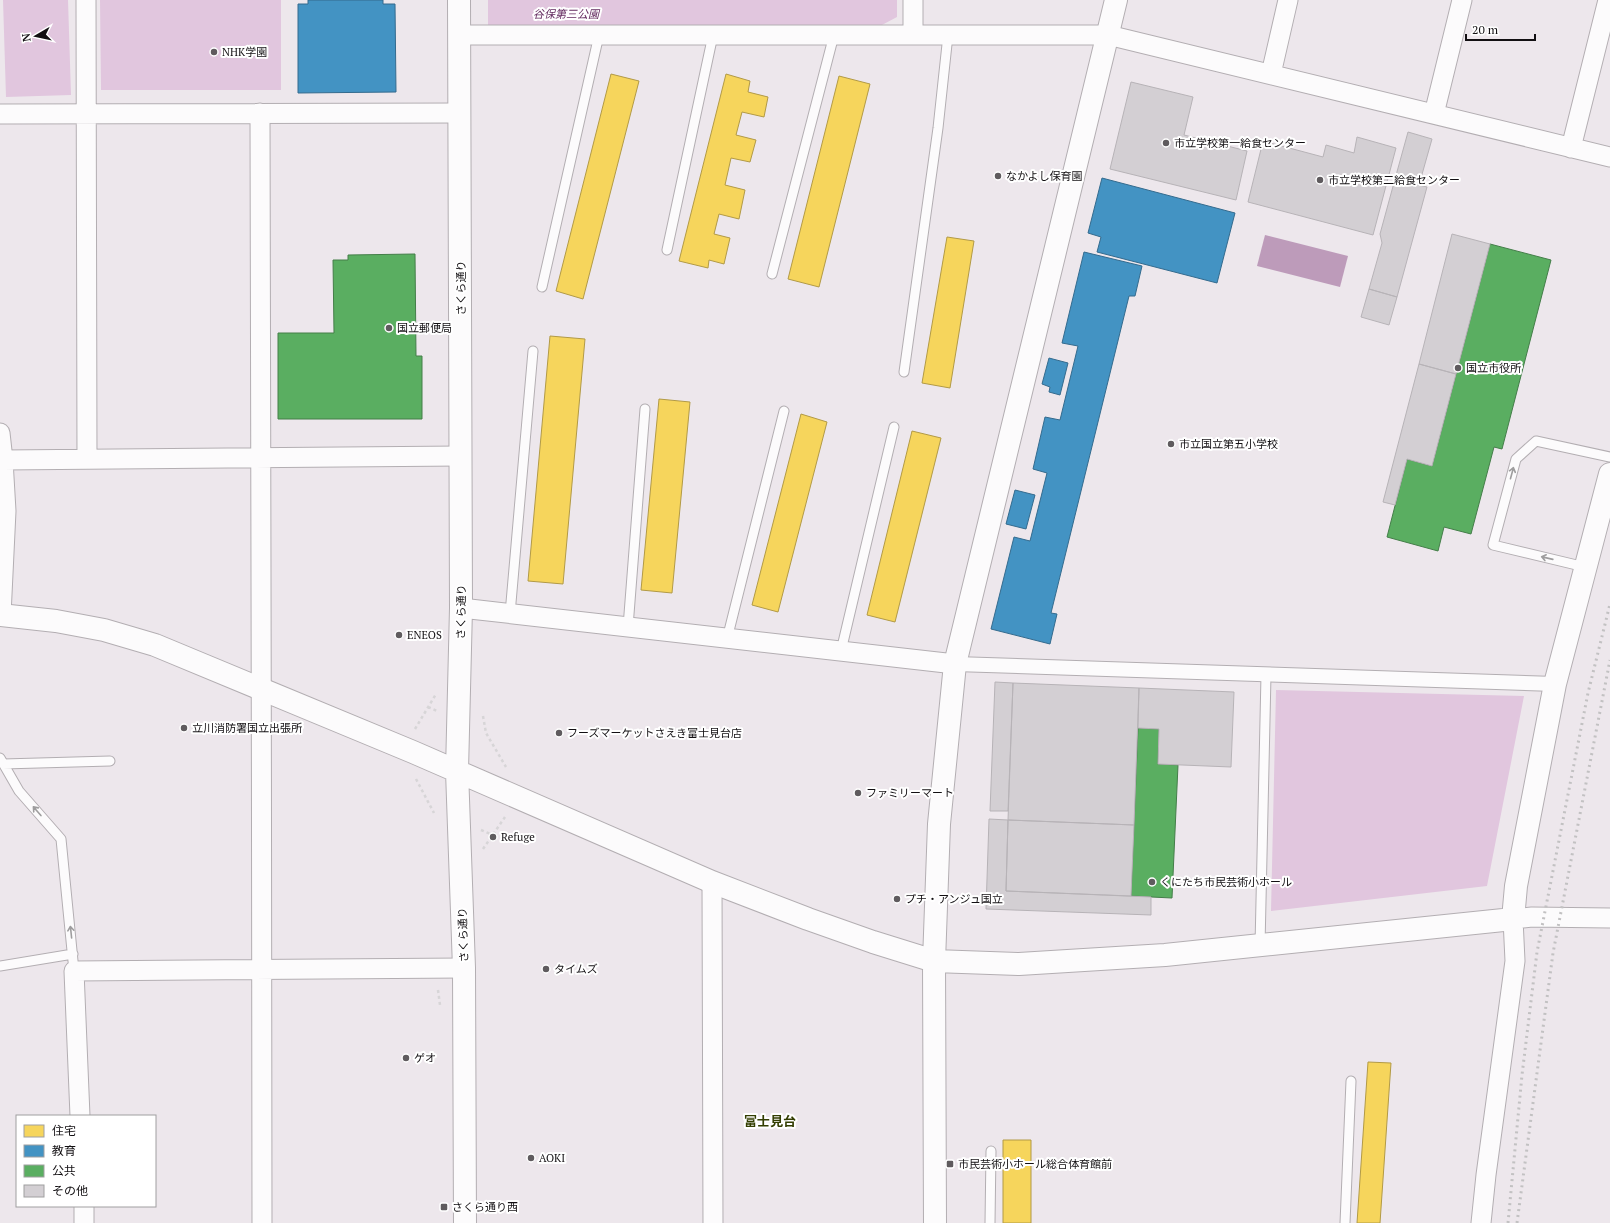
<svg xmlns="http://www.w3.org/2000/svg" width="1610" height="1223" font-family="'PT Serif','Noto Sans JP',serif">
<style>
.green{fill:#e1c6de}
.water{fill:#bd9bba}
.homes{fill:#f6d55c;stroke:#b29a46}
.schools{fill:#4393c3;stroke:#346b8e}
.public{fill:#5aae61;stroke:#447e49}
.building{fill:#d3cfd3;stroke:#b7b3b7}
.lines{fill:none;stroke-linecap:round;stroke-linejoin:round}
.service-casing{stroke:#b3aeb2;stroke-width:11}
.pedestrian-casing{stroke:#b3aeb2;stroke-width:16}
.minor-casing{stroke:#b3aeb2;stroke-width:21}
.tertiary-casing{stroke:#b3aeb2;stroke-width:24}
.path{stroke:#d7d5d7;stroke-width:2.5;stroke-dasharray:3 3;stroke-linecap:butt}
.service{stroke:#fcfbfc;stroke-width:9}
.pedestrian{stroke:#fcfbfc;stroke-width:14}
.minor{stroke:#fcfbfc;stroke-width:19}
.tertiary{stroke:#fcfbfc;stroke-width:22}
.rail{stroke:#c2c1c2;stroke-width:3;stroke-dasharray:2 4;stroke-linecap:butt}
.oneway{stroke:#9e9d9e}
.poi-dot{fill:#5f5b5e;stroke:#fff;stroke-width:1.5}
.labels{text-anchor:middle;stroke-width:4;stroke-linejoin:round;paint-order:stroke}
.park-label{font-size:11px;font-style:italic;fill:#642b60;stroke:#fff}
.poi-label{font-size:11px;fill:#120f12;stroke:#fff;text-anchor:start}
.street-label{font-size:11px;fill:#120f12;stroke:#fff}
.quarter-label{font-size:13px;font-weight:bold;fill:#333e02;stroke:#fff}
</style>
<rect width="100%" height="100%" fill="#ede7ec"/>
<path class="green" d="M 3,0 L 68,0 L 71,95 L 6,97 Z
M 100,0 L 281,0 L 281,90 L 101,90 Z
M 488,0 L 897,0 L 897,17 L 880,26 L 488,29 Z
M 1276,690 L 1524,696 L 1487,886 L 1271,911 Z"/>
<path class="water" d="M 1265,235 L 1348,256 L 1340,287 L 1257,266 Z"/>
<path class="homes" d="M 611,74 L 639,81 L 583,299 L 556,291 Z
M 726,74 L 750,81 L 748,92 L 768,97 L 764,117 L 742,112 L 736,135 L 756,140 L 750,162 L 731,158 L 725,185 L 745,190 L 739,219 L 719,214 L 714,234 L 730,238 L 724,264 L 709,260 L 708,268 L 679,261 Z
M 839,76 L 870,84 L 819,287 L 788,279 Z
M 947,237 L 974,241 L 950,388 L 922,383 Z
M 550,336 L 585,339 L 563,584 L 528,581 Z
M 659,399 L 690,402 L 672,593 L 641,590 Z
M 801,414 L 827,422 L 778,612 L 752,605 Z
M 912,431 L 941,438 L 895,622 L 867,615 Z
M 1368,1062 L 1391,1063 L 1380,1223 L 1357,1223 Z
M 1003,1140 L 1031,1140 L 1031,1223 L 1003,1223 Z"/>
<path class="schools" d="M 308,0 L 383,0 L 383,4 L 395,4 L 396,92 L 298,93 L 298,4 L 308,4 Z
M 1102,178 L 1235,213 L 1217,283 L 1097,252 L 1101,237 L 1088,233 Z
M 1084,252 L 1142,266 L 1135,296 L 1129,296 L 1051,613 L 1057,614 L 1050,644 L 991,629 L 1014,537 L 1030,541 L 1047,473 L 1033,469 L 1045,417 L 1060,420 L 1078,346 L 1062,343 Z
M 1049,358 L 1068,363 L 1060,395 L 1049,392 L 1050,387 L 1042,384 Z
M 1015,490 L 1035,495 L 1026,529 L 1006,524 Z"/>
<path class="public" d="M 1490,244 L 1551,260 L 1502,449 L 1494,447 L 1471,534 L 1444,527 L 1438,551 L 1387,537 L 1407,459 L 1432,466 Z
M 415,254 L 416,356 L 422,356 L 422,419 L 278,419 L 278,333 L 334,333 L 333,260 L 348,260 L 348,255 Z
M 1138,728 L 1159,729 L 1158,764 L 1178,765 L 1172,898 L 1131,896 Z"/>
<path class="building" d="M 1131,82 L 1193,97 L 1184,135 L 1247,151 L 1236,200 L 1110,169 Z
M 1408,132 L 1432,139 L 1419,185 L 1395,179 Z
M 1357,137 L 1396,148 L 1373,235 L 1248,202 L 1263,141 L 1323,157 L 1326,145 L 1354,153 Z
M 1395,179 L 1427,187 L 1397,297 L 1369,289 L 1382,243 L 1380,234 Z
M 1452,234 L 1490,244 L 1456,374 L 1419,364 Z
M 1369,289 L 1397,297 L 1389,325 L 1361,317 Z
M 1419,364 L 1456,374 L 1432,466 L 1407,459 L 1395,505 L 1383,502 Z
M 995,682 L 1013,683 L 1008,811 L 990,811 Z
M 1013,683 L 1139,688 L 1134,825 L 1008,820 Z
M 1139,688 L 1234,692 L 1231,767 L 1158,764 L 1159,729 L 1138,728 Z
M 989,819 L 1008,820 L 1006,891 L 1151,897 L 1151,915 L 986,909 Z
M 1008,820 L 1134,825 L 1131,896 L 1006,891 Z"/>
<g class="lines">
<g class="service-casing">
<path id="service" d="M 667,250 L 713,35
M 772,274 L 834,35
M 542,287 L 599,35
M 904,372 L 938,128 L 948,35
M 1585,567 L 1493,545 L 1516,459 L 1536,441 L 1610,457
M 510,614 L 533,351
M 628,627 L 645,409
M 727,639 L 784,411
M 841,651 L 894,427
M 0,758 L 19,791 L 61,839 L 74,971
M 3,764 L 110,761
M 1260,946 L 1266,675
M 0,966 L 73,954
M 990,1223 L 991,1151
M 1345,1223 L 1351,1081"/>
</g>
<g class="pedestrian-casing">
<path id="pedestrian" d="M 955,664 L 1555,684"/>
</g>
<g class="minor-casing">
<path id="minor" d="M 86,0 L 87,459
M 913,0 L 913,35
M 459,35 L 1108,35 L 1610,157
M 1271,74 L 1288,0
M 260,113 C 262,483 261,853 262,1223
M 0,114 L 460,113
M 1434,114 L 1462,0
M 1571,148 L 1608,0
M 0,433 L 3,460 L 6,511 L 1,615
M 3,460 L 461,456
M 461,608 L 955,664
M 712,882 L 713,1223
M 80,1116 L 74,971 L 464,968
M 84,1206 L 84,1223
M 1481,1223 L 1486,1175 L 1515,961 L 1513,919 L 1532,917 L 1610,918"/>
</g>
<g class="tertiary-casing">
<path id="tertiary" d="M 459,0 L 461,608 L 457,771 L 464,968 L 465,1223
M 0,615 L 56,621 L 104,630 L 155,645 L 413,752 L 712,882 L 808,919 L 873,942 L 934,961 L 1019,964 L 1165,955 L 1513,919 L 1516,886 L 1555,684 L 1610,474
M 935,1223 L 934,961 L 939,824 L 955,664 L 1116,0"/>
</g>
<path class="path" d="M 428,707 L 437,711
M 483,716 L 486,733 L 506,767
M 415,729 L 436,694
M 416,779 L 434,813
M 481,830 L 493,835
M 483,849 L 505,817
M 438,990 L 440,1005"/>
<use href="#service" class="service"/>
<use href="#pedestrian" class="pedestrian"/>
<use href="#minor" class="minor"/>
<use href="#tertiary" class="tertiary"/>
<path class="rail" d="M 1508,1223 L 1522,1075 L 1537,952 L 1588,693 L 1610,604
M 1517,1223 L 1553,953 L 1610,660"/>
</g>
<defs><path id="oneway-shaft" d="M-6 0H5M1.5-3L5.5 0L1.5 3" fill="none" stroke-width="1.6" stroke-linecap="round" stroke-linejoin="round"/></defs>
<g class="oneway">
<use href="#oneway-shaft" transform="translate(1512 473) rotate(-75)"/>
<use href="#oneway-shaft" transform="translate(1547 558) rotate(-167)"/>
<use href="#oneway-shaft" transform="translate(37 811) rotate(-131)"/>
<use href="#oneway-shaft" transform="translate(71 932) rotate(-96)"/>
</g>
<g class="poi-dot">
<circle cx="214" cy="52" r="4"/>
<circle cx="1166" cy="143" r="4"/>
<circle cx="998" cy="176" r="4"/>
<circle cx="1320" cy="180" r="4"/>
<circle cx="389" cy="328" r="4"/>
<circle cx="1458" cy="368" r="4"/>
<circle cx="1171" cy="444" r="4"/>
<circle cx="399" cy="635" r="4"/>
<circle cx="184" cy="728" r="4"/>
<circle cx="559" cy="733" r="4"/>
<circle cx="858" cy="793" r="4"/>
<circle cx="493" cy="837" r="4"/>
<circle cx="1152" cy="882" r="4"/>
<circle cx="897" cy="899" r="4"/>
<circle cx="546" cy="969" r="4"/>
<circle cx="406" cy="1058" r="4"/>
<circle cx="531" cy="1158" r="4"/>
<rect x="946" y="1160" width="8" height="8" rx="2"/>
<rect x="440" y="1203" width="8" height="8" rx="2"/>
</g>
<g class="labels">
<g class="park-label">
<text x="566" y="18">谷保第三公園</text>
</g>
<g class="poi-label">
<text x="222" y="56">NHK学園</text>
<text x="1174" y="147">市立学校第一給食センター</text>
<text x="1006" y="180">なかよし保育園</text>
<text x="1328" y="184">市立学校第二給食センター</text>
<text x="397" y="332">国立郵便局</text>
<text x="1466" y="372">国立市役所</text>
<text x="1179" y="448">市立国立第五小学校</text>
<text x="407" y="639">ENEOS</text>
<text x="192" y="732">立川消防署国立出張所</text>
<text x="567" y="737">フーズマーケットさえき富士見台店</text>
<text x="866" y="797">ファミリーマート</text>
<text x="501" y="841">Refuge</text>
<text x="1160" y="886">くにたち市民芸術小ホール</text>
<text x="905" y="903">プチ・アンジュ国立</text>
<text x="554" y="973">タイムズ</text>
<text x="414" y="1062">ゲオ</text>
<text x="539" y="1162">AOKI</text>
<text x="958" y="1168">市民芸術小ホール総合体育館前</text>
<text x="452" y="1211">さくら通り西</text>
</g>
<g class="street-label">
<text transform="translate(461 288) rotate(-90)" y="4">さくら通り</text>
<text transform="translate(461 612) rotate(-89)" y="4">さくら通り</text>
<text transform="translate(463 935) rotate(-92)" y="4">さくら通り</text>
</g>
<g class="quarter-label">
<text x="770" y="1126">富士見台</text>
</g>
</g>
<rect x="16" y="1115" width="140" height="92" fill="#ffffff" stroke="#a09fa0"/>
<rect x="24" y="1125" width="20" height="12" fill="#f6d55c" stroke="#a09fa0"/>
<text x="52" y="1135" font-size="12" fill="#120f12">住宅</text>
<rect x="24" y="1145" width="20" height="12" fill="#4393c3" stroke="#a09fa0"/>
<text x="52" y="1155" font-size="12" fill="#120f12">教育</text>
<rect x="24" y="1165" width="20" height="12" fill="#5aae61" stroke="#a09fa0"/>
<text x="52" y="1175" font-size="12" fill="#120f12">公共</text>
<rect x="24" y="1185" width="20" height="12" fill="#d3cfd3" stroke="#a09fa0"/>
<text x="52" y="1195" font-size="12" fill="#120f12">その他</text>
<g transform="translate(36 36) rotate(261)" stroke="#ffffff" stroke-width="3" paint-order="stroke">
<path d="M0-3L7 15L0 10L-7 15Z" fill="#120f12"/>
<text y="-6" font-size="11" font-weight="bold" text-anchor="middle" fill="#120f12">N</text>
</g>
<path d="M1466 34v6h69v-6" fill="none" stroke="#120f12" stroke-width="2"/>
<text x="1472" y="34" font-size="12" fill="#120f12" stroke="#ffffff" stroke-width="3" paint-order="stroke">20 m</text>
</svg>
